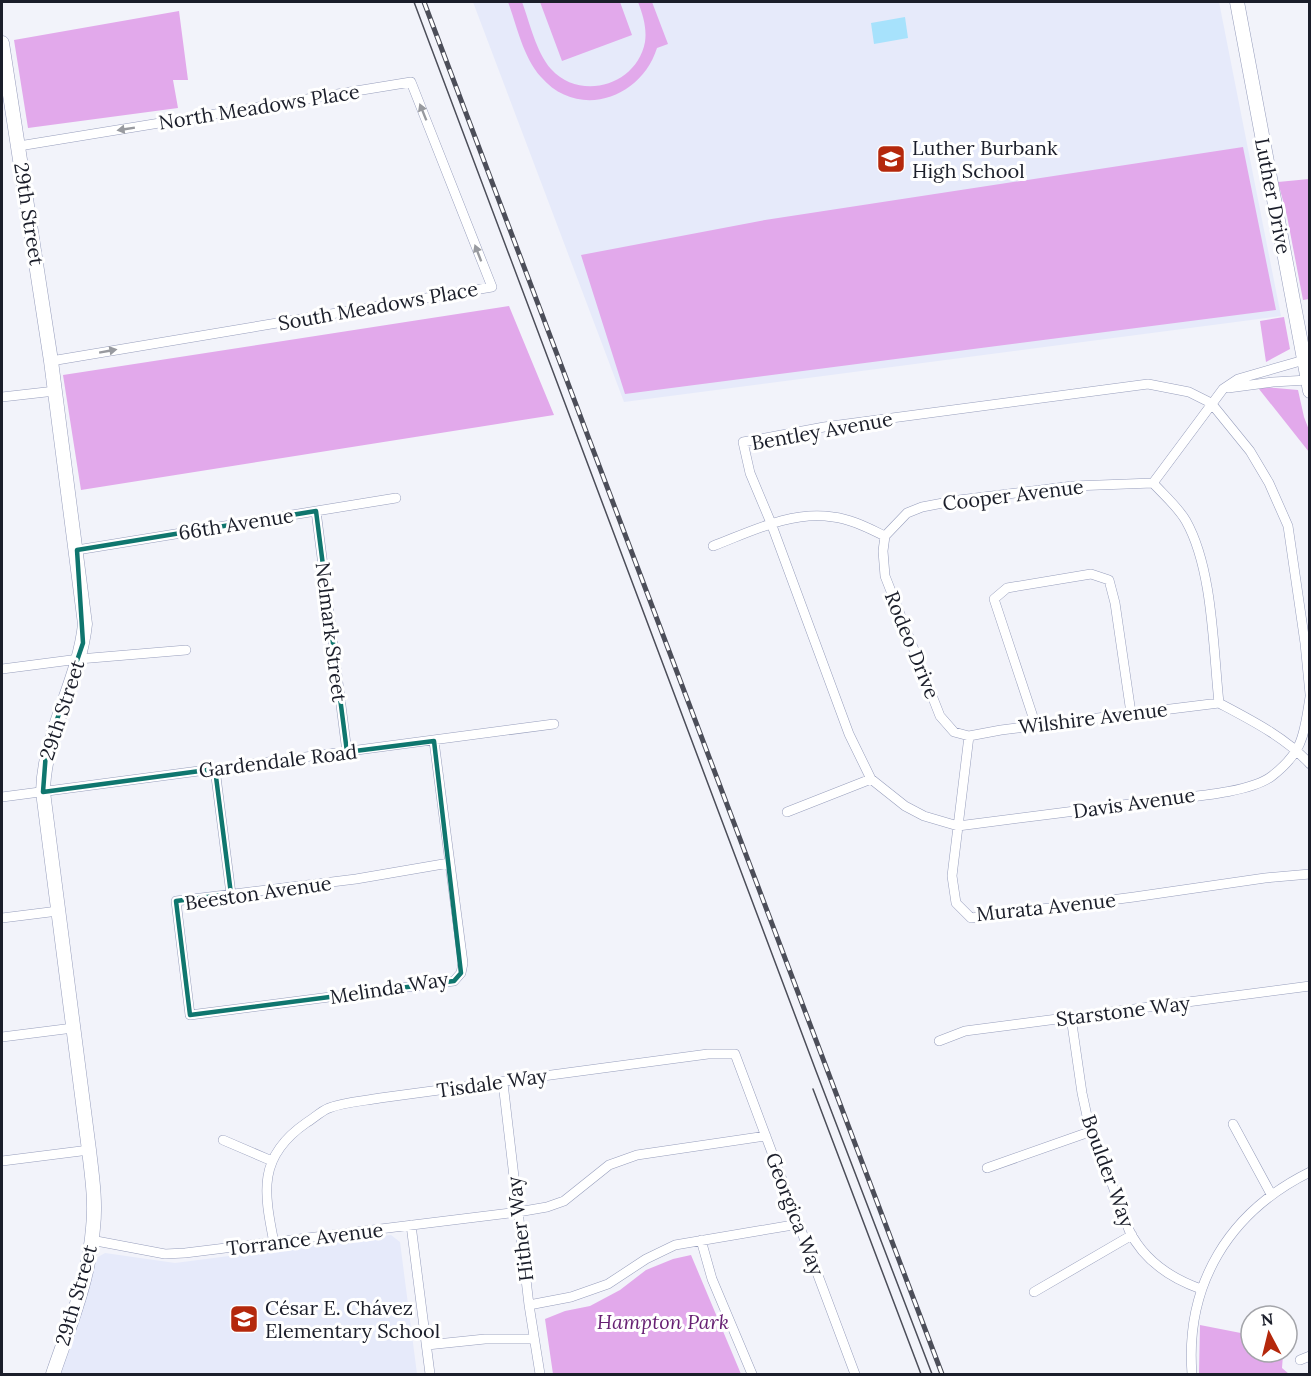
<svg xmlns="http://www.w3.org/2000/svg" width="1311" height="1376" font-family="Lora,serif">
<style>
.built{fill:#e6eafa}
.green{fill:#e2a9eb}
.water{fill:#a7e2fc}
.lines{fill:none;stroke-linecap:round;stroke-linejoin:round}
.street-casing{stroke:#979ebc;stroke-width:10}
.secondary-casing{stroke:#979ebc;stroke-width:15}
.street{stroke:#fff;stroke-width:9}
.secondary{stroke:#fff;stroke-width:14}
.tram{stroke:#4c4e59;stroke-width:1.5}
.rail-casing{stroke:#4c4e59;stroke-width:5}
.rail{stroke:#fff;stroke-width:3;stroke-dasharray:9;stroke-linecap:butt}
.oneway{fill:#989a9f}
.marked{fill:none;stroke:#0f766e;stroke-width:4.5;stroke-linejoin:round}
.labels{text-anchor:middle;stroke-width:6;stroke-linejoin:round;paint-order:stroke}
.street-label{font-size:20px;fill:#1b1e2a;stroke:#fff}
.poi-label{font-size:20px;fill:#1b1e2a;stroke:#fff;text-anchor:start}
.park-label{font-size:20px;font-style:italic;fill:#661f72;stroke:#fff}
</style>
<rect width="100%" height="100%" fill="#f2f3fa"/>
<path class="built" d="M 473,2 L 1219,2 L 1281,316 L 624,402 Z
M 391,1235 L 400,1242 L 417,1374 L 59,1374 L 98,1257 L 105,1253 L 175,1263 Z"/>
<path class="green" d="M 508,2 L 522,2 C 530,23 536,52 551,69 C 581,102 637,85 645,42 C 647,28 643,15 638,2 L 652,2 L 668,44 L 657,48 C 641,99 578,120 541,77 C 523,57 517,26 508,2 Z
M 540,2 L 620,2 L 632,35 L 562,61 Z
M 179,11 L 188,80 L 173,80 L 178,108 L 28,128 L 14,40 Z
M 1243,147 L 1276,310 L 625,394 L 581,255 L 765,220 Z
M 1309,179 L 1309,299 L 1303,300 L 1287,216 L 1278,182 Z
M 509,306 L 554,415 L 81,490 L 63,375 Z
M 1284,317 L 1290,349 L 1266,362 L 1260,321 Z
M 1263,387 L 1298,390 L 1304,417 L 1309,430 L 1309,452 L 1259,389 Z
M 691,1255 L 741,1374 L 553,1374 L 545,1319 L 565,1311 L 590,1306 L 620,1290 L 646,1270 L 673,1259 Z
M 1200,1325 L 1251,1335 L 1251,1352 L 1278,1352 L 1283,1355 L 1282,1368 L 1289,1374 L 1199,1374 Z"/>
<path class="water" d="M 905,17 L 908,38 L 874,44 L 871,23 Z"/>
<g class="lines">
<g class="street-casing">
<path id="street" d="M 19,146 L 411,82 L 492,287 L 51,361
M 1228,388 L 1273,382 L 1308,380
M 2,397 L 55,391
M 1153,483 C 1164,495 1178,507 1186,521 C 1213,569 1213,648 1219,703
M 1153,483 L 1223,389 L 1238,379 L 1304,360
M 316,511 L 347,752
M 885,536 L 883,551 L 885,576 L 940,716 L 954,732 L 969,736 L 1001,730 L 1219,703
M 885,536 L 907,513 L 922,507 L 959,500 L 1073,486 L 1153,483
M 713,546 C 750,532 792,510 833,517 C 851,519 868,528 885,536
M 77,550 L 396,498
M 2,669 L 79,659 L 186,650
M 1310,694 L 1305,643 L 1288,526 L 1269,483 L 1250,451 L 1211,403 L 1189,392 L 1148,384 L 824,427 L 743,442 L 750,473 L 771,523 L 849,734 L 871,779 L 905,806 L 924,816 L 958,826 C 1023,818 1088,809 1153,801 C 1183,797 1249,794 1272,776 C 1304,751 1304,734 1310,697
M 1219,703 C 1251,720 1285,737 1310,764
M 1036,726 L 994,599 L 1007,588 L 1091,574 L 1109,580 L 1115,603 L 1131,713
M 969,736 L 952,876 L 956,903 L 971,918 L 1134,897 L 1265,878 L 1310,874
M 434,741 L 463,963 L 461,973 L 454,981 L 190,1015 L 176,901 L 356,879 L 449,863
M 215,769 L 231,894
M 2,797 L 554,724
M 787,812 L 871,779
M 2,918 L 58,911
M 1071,1017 L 1082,1093 L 1087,1116 L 1129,1230 C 1144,1261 1170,1278 1201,1289
M 2,1037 L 73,1028
M 939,1041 L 965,1031 L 1310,986
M 503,1083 L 529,1305 L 540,1374
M 1233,1124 L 1271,1194
M 223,1140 L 272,1161
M 2,1161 L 89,1150
M 987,1168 L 1092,1131
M 411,1225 L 430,1374
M 91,1240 L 165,1254 L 185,1253 L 518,1212 L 547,1207 L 564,1201 L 609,1165 L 637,1155 L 766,1136
M 701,1240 L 712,1279 L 752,1374
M 274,1243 C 264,1192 257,1157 306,1123 C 313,1119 321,1111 329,1108 C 344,1102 364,1101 380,1098 L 708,1054 L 735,1054 L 855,1374
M 1034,1292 L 1132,1235
M 529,1305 L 571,1297 L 608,1284 L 646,1259 L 675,1245 L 799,1224
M 427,1345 L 485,1339 L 534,1339
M 1300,1360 L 1310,1356
M 1192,1374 C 1185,1284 1229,1212 1310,1172"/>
</g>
<g class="secondary-casing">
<path id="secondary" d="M 1237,2 L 1310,391
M 2,43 L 51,361 L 85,624 C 79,682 44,733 43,792 L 89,1150 C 92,1176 96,1202 93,1228 C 89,1279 69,1327 53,1374"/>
</g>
<use href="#street" class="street"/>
<use href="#secondary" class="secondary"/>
<path class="tram" d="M 414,2 L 816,1071 L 932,1374
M 813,1089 L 921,1374"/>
<g class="rail-casing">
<path id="rail" d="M 424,2 L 942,1374"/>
</g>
<use href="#rail" class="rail"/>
</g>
<defs><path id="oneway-solid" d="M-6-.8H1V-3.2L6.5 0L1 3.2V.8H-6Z" transform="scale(1.5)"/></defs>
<g class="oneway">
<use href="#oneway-solid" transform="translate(423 112) rotate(-112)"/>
<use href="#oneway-solid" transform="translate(126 129) rotate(171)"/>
<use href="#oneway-solid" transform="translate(478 253) rotate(-111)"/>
<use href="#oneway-solid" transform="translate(108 351) rotate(-10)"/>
</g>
<path class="marked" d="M 316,511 L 347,752 L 434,741 L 461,973 L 454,981 L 190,1015 L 176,901 L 231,894 L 215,769 L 43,792 L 46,752 L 83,643 L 77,550 Z"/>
<defs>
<g id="school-square" transform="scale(1.5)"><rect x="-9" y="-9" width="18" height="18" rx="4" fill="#b4280c" stroke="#fff"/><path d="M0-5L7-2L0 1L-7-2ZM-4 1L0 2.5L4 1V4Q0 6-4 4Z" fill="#fff"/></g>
</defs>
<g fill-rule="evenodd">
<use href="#school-square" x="891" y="159"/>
<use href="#school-square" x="244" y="1319"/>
</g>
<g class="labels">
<g class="street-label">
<text transform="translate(259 107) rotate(-9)" y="7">North Meadows Place</text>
<text transform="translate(1273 196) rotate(79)" y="7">Luther Drive</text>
<text transform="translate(29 214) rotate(81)" y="7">29th Street</text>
<text transform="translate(378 306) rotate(-10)" y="7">South Meadows Place</text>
<text transform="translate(822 431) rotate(-10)" y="7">Bentley Avenue</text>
<text transform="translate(1013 495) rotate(-7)" y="7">Cooper Avenue</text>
<text transform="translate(236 524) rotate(-9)" y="7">66th Avenue</text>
<text transform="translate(331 632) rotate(83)" y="7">Nelmark Street</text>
<text transform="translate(912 645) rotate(68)" y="7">Rodeo Drive</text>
<text transform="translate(62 710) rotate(-72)" y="7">29th Street</text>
<text transform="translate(1093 718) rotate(-7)" y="7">Wilshire Avenue</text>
<text transform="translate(278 761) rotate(-7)" y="7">Gardendale Road</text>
<text transform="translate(1134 803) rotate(-8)" y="7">Davis Avenue</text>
<text transform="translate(258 893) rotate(-8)" y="7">Beeston Avenue</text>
<text transform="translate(1046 907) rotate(-6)" y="7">Murata Avenue</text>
<text transform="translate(389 988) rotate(-9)" y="7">Melinda Way</text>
<text transform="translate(1123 1011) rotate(-7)" y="7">Starstone Way</text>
<text transform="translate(492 1083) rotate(-8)" y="7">Tisdale Way</text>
<text transform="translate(1108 1171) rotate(70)" y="7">Boulder Way</text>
<text transform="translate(795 1214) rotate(69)" y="7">Georgica Way</text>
<text transform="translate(520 1229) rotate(-97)" y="7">Hither Way</text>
<text transform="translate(305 1239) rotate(-7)" y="7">Torrance Avenue</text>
<text transform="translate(76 1295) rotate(-74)" y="7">29th Street</text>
</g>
<g class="poi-label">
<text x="912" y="155">Luther Burbank<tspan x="912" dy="23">High School</tspan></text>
<text x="265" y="1315">César E. Chávez<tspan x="265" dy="23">Elementary School</tspan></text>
</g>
<g class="park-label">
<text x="663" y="1329">Hampton Park</text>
</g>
</g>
<rect width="1311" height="1376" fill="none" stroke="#1b1e2a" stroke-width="6"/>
<g transform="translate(1269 1334) rotate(353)"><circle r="28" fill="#ffffff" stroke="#a4a5aa" stroke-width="1.5"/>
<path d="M0-4.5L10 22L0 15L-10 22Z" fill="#b4280c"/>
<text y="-9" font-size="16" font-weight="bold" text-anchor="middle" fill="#1b1e2a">N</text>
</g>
</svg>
